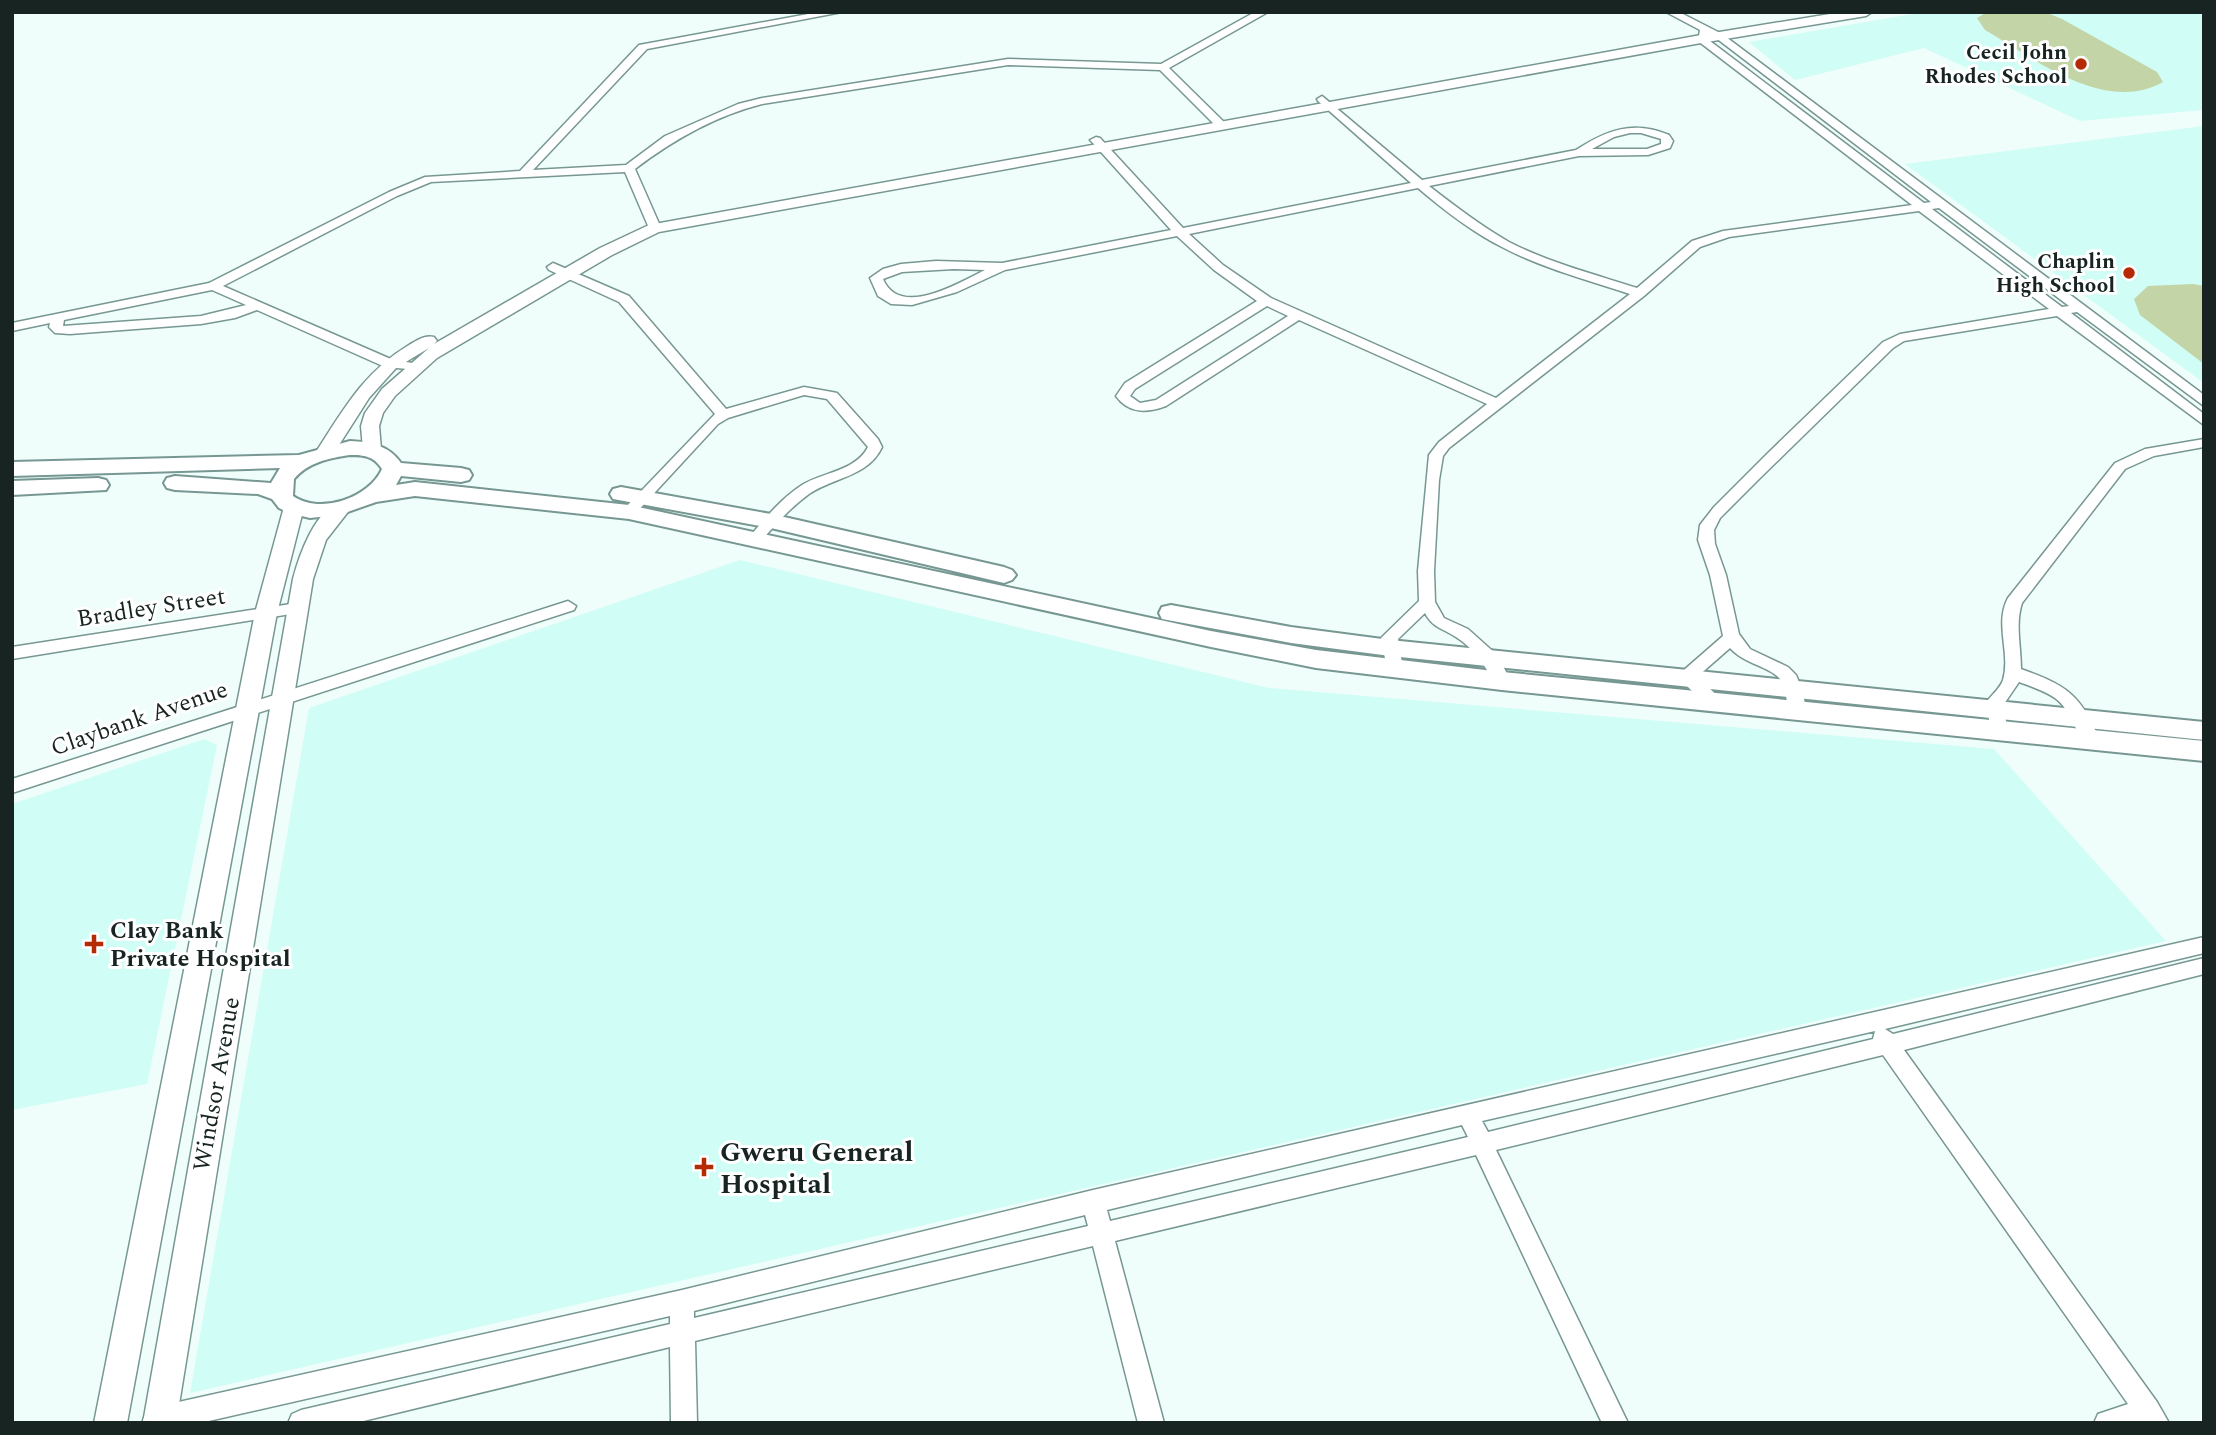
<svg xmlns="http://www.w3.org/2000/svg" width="2216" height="1435" font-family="Spectral,serif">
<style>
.built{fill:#d0fdf5}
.green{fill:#c3d4a6}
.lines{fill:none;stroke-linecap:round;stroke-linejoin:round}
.minor-casing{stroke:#779792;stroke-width:3}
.major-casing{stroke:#779792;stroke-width:3}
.highway-casing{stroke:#779792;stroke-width:4}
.minor{fill:#fff;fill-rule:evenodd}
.major{fill:#fff;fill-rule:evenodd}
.highway{fill:#fff;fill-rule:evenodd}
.poi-dot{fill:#b52b03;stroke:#fff;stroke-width:2.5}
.labels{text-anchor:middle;stroke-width:6;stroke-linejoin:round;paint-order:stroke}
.far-poi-label{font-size:21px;font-weight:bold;fill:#172422;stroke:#fff;text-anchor:end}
.street-label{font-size:24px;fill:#172422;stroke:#fff}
.poi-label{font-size:24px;font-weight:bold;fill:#172422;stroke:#fff;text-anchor:start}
.near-poi-label{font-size:28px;font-weight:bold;fill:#172422;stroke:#fff;text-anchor:start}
</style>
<rect width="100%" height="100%" fill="#f0fefb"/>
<path class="built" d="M 1924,12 L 2204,12 L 2204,110 L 2080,121 L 1924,48 L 1795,80 L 1749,42 Z
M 2204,126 L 2204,383 L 1905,164 Z
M 740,560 L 1269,688 L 1994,749 L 2166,941 L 190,1393 L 309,708 Z
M 204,739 L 217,745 L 147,1084 L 12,1110 L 12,804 Z"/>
<path class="green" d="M 1987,12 L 2045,12 L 2062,19 L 2157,72 L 2163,82 C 2104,115 2034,58 1985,30 L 1977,18 Z
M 2193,284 L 2204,286 L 2204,364 L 2140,315 L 2134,299 L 2148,286 Z"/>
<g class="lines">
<g class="minor-casing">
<path id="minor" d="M 819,12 L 842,12 L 647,49 L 533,170 L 626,165 L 665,136 L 738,104 L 762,98 L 1008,59 L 1161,64 L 1255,12 L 1268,12 L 1169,68 L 1226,124 L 1226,128 L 1218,128 L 1160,70 L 1008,65 L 762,104 C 715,116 673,140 635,169 L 661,228 L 659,231 L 649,228 L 625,172 L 431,182 L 397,196 L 223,286 L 393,360 L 419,364 L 419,370 L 385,367 L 257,310 L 235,318 L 201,324 L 70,334 L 55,333 L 49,327 L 50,323 L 12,331 L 12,323 L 209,283 L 389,192 L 425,177 L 520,171 L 639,45 ZM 212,290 L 246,305 L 201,316 L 63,326 L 64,320 Z
M 1666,12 L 1679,12 L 1722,34 L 2204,395 L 2204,406 L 2077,312 L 2071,313 L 2204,414 L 2204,425 L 2057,316 L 1904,341 L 1893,348 L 1760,478 L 1720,518 L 1714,530 L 1715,544 L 1726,575 L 1739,634 L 1750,649 L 1788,667 L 1796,675 L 1803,692 L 1806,711 L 1803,715 L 1791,715 C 1785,705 1788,693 1782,682 C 1774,667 1745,665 1730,648 L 1698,676 L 1719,698 L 1722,702 L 1719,706 L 1707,706 L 1680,679 L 1684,670 L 1723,636 L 1710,575 L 1698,540 L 1700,525 L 1714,507 L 1768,453 L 1883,342 L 1900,334 L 2049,309 L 1919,211 L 1729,237 L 1700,247 L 1644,296 L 1449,448 L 1443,456 L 1439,480 L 1434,571 L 1435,602 L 1444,618 L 1468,629 L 1497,655 L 1511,681 L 1502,687 L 1496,685 C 1485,666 1475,649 1456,637 C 1442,628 1433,628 1425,613 L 1398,639 L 1403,669 L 1401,673 L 1395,675 L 1387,669 L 1381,638 L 1419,601 L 1418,571 L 1429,455 L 1439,442 L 1487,404 L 1299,320 L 1166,406 C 1147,413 1129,414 1116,396 L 1125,383 L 1257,301 L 1214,270 L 1177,236 L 1005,270 L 957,292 L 912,305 L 891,304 L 878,296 L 870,278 L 883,269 L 901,264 L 936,261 L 1002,263 L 1171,230 L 1092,142 L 1090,140 L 1096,137 L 1100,138 L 1183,228 L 1411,183 L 1318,101 L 1317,99 L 1322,96 L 1422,180 L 1576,150 C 1607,130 1633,120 1669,135 L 1673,141 L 1670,148 L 1648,155 L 1579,156 L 1429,186 C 1455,206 1481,226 1509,242 C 1550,263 1594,274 1637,288 L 1692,241 L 1723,231 L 1912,205 L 1698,41 L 1700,30 ZM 1708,34 L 1716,38 L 1931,202 L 1924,203 L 1706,38 ZM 1630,133 L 1641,133 L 1661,139 L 1661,144 L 1647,149 L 1592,149 L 1614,137 ZM 1418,188 C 1444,210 1472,232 1502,247 C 1542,268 1587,280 1630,294 L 1496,398 L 1271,298 L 1223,265 L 1189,234 ZM 1939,208 L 2069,306 L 2062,307 L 1932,209 ZM 954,269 L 985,270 C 958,283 900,319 883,279 L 902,272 ZM 1267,306 L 1288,316 L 1156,400 L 1140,403 L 1130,396 L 1135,389 Z
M 553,263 L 629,296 L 726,409 L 804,387 L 832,392 L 837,393 L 878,439 L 882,447 C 868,477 834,477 809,494 C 791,507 776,524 761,541 L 751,541 L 748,538 L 751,535 C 766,517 782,498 802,485 C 823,472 856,471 868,447 L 827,399 L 804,395 L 728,418 L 718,424 L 634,515 L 624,515 L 621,512 L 624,509 L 715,414 L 619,302 L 549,270 L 547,267 Z
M 2204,439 L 2204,447 L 2154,456 L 2125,469 L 2022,603 C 2015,624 2021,647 2021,669 C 2065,685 2081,694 2099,739 L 2096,743 L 2084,743 C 2061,702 2068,699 2019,682 L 2004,704 L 2007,731 L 2004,735 L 1992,735 L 1986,703 C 1991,695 2000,689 2003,680 C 2011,653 1994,624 2008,598 L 2115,463 L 2145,449 Z
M 568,601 L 576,606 L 574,610 L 12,793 L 12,779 Z
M 297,603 L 303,604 L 305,608 L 303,612 L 12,659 L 12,647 Z
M 2204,937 L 2204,953 L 1885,1029 L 1893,1034 L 2204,958 L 2204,974 L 1904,1050 L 2157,1402 L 2169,1423 L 2094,1423 L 2098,1414 L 2128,1404 L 1883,1055 L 1496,1150 L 1628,1423 L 1602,1423 L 1476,1155 L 1115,1241 L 1164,1423 L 1138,1423 L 1093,1246 L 695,1341 L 697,1423 L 671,1423 L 670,1347 L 355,1423 L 288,1423 L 292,1414 L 301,1410 L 670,1324 L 670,1316 L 200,1423 L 144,1423 L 143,1420 L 147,1411 L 156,1407 L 682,1290 L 1093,1190 ZM 1875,1031 L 1873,1039 L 1488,1132 L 1482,1121 ZM 1462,1125 L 1468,1137 L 1110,1221 L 1107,1210 ZM 1085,1215 L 1088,1226 L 694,1318 L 694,1311 Z"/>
</g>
<g class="major-casing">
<path id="major" d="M 1842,12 L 1872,12 L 1866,16 L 1701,43 L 659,232 L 612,255 L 437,358 L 395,396 L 383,413 L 379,426 L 381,449 L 379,453 L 365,453 L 363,449 L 361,426 L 365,413 L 382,389 L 429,348 L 396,368 L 369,398 L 332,456 L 318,456 L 316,452 C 344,409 363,373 409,345 C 418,340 424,335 434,337 L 437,341 L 434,344 L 600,248 L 649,225 L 1701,35 Z
M 294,501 L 301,503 L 304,507 L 277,613 L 127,1423 L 94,1423 L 255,613 L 284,507 L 287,503 Z
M 341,502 L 348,504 L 351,508 L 326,540 L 313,579 L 176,1423 L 143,1423 L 293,579 C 299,556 315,509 341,502 Z"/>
</g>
<g class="highway-casing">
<path id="highway" d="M 350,441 C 371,442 388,445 401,463 L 461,468 L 469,470 L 472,475 L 469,480 L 461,482 L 401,476 L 396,485 L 415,482 L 629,505 L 1211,631 L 1316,650 L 1502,672 L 2204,741 L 2204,761 L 1502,690 L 1316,668 L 1211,647 L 629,519 L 415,496 L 376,502 L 339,515 L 310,518 L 289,513 L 279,508 L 272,499 L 258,494 L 175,490 L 167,488 L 164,483 L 167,478 L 175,476 L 271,483 L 280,468 L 12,476 L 12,462 L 299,455 ZM 350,455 C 364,455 374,456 382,469 C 369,498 320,515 293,496 L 294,479 C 308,462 330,458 350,455 Z
M 98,478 L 106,480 L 109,485 L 106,490 L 12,495 L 12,481 Z
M 621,487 L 771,514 L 1004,567 L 1012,570 L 1016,575 L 1012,580 L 1004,583 L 771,528 L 613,499 L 610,494 L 613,489 Z
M 1171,605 L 1291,627 L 1390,640 L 2204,722 L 2204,740 L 1390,656 L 1291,643 L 1162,619 L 1159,613 L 1162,607 Z"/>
</g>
<use href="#minor" class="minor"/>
<use href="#major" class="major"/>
<use href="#highway" class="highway"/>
</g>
<g class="poi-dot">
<circle cx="2081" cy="64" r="7"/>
<circle cx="2129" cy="273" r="7"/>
<path d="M90.5 933.5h7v7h7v7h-7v7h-7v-7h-7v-7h7z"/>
<path d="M700.5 1156.5h7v7h7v7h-7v7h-7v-7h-7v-7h7z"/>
</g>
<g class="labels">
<g class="far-poi-label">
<text x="2067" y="59">Cecil John<tspan x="2067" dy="24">Rhodes School</tspan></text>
<text x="2115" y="268">Chaplin<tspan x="2115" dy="24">High School</tspan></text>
</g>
<g class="street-label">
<text transform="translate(151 607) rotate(-9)" y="8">Bradley Street</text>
<text transform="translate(139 718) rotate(-19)" y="8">Claybank Avenue</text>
<text transform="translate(216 1084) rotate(-80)" y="8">Windsor Avenue</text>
</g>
<g class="poi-label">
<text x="110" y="938">Clay Bank<tspan x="110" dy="28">Private Hospital</tspan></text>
</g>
<g class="near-poi-label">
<text x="720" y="1161">Gweru General<tspan x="720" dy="32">Hospital</tspan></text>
</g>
</g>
<rect width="2216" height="1435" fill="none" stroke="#172422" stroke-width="28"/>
</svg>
